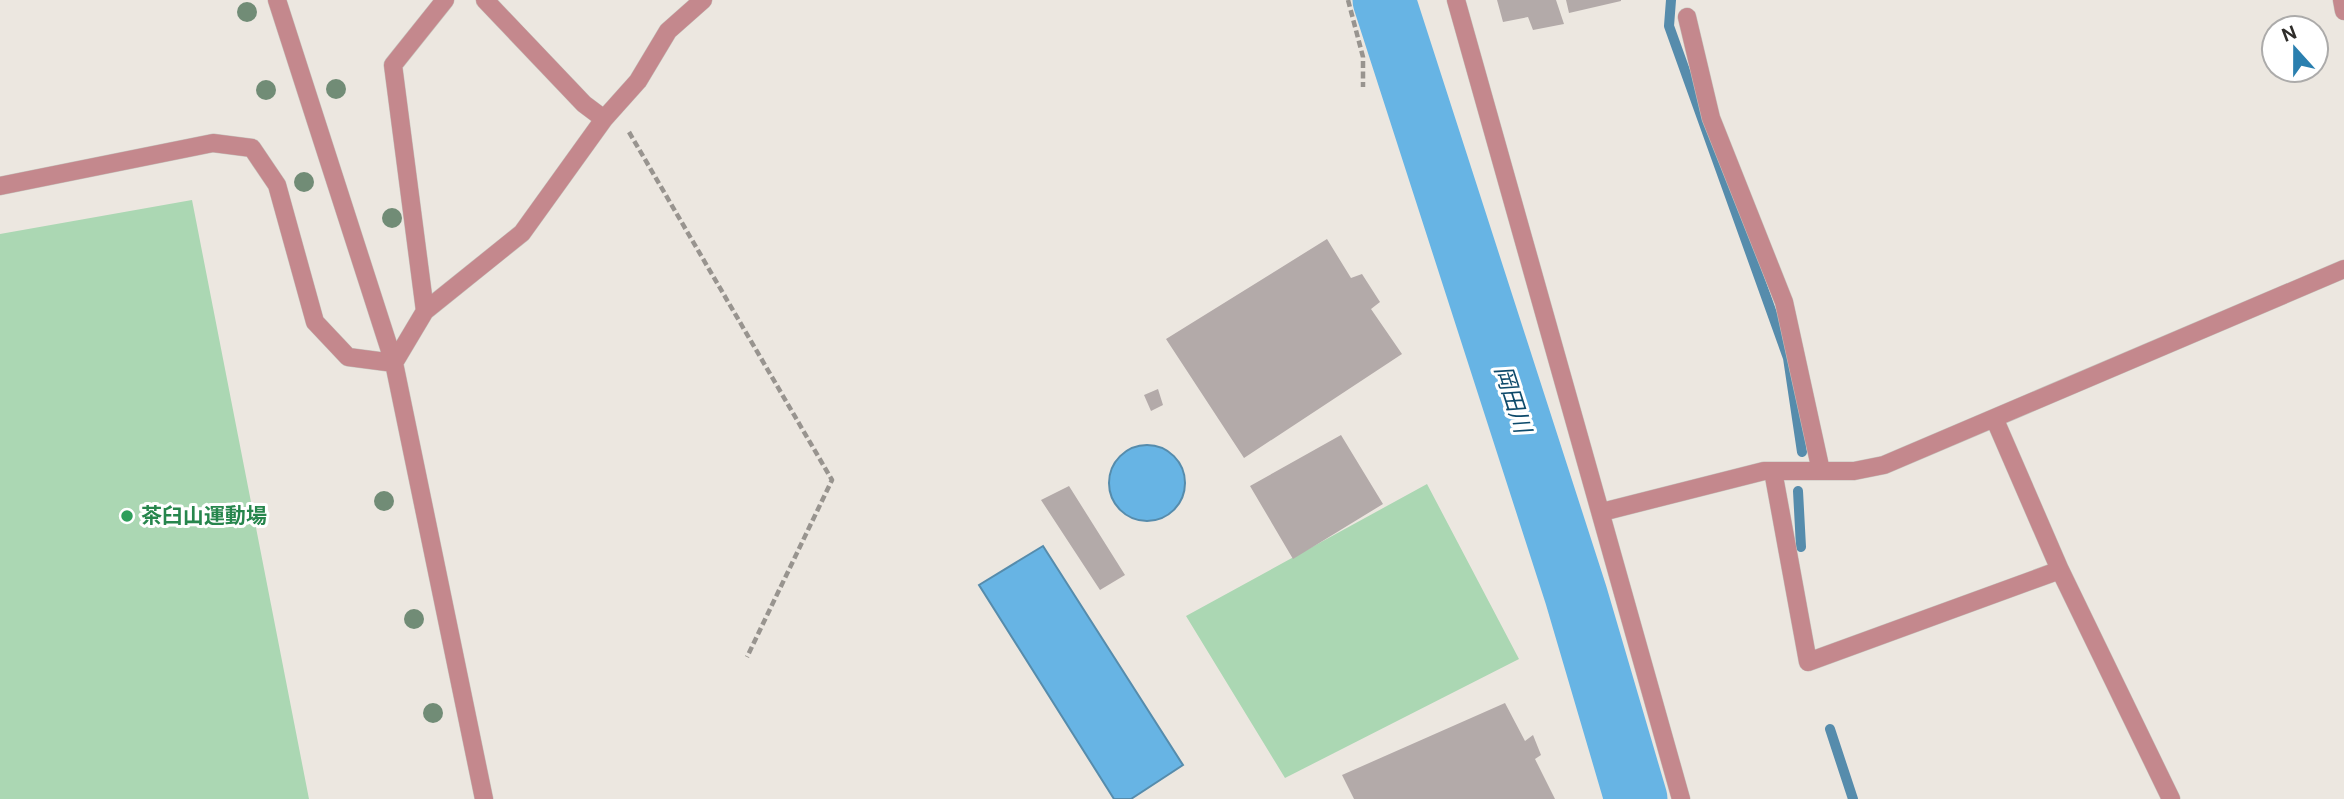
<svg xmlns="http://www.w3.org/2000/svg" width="2344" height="799" font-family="'DM Sans','Noto Sans JP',sans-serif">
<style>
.green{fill:#abd7b3}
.water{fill:#67b4e4;stroke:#568cac;stroke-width:2}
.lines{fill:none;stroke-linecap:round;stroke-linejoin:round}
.stream{stroke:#568cac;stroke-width:10}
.river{stroke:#67b4e4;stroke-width:63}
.building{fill:#b3aaa9}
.street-casing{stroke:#c6c2bc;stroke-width:19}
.path{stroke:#98948f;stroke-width:4.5;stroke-dasharray:7 3.5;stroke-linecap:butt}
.street{stroke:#c4888d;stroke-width:18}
.tree{fill:#718c76}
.leisure-dot{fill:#2e9e5b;stroke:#fff;stroke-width:2.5}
.labels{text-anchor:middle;stroke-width:6;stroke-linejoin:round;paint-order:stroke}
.leisure-label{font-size:21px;font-weight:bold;fill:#27864d;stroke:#fff;text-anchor:start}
.water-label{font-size:23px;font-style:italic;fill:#0d4a6b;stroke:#fff}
</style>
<rect width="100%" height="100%" fill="#ece7e0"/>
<path class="green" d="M 192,200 L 309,799 L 0,799 L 0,234 Z
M 1427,484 L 1519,659 L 1285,778 L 1186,616 Z"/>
<path class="water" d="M1109 483a38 38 0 1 1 76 0a38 38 0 1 1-76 0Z
M 1043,546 L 1183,765 L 1131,799 L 1114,799 L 979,585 Z"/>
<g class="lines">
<path class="stream" d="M 1671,0 L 1669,26 L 1788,358 L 1802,452
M 1798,491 L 1801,547
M 1830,729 L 1853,799"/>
<path class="river" d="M 1384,0 L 1576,595 L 1636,799"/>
</g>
<path class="building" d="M 1497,0 L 1556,0 L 1564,24 L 1533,30 L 1528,17 L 1503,22 Z
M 1566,0 L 1621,0 L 1621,1 L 1569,13 Z
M 1327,239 L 1351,278 L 1362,274 L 1380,302 L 1371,309 L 1402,354 L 1244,458 L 1166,339 Z
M 1158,389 L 1163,405 L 1151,411 L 1144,395 Z
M 1341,435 L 1383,504 L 1293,559 L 1250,486 Z
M 1069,486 L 1125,575 L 1100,590 L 1041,500 Z
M 1505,703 L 1525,741 L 1533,735 L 1541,755 L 1535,759 L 1555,799 L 1354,799 L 1342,775 Z"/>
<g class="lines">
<g class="street-casing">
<path id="street" d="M 277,0 L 394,363 L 484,799
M 485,0 L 584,104 L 604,119
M 1456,0 L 1681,799
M 2342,0 L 2344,11
M 1687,17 L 1711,118 L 1784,302 L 1821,471
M 0,186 L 213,143 L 252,148 L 277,185 L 315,322 L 348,357 L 394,363
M 425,311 L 393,65 L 445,0
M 394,363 L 425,311 L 522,233 L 604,119 L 638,81 L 668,31 L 703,0
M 1995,420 L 2060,570 L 2171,799
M 1773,471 L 1808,662 L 2060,570
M 1602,512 L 1764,471 L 1854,471 L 1884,465 L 2344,269"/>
</g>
<path class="path" d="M 1348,0 L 1363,57 L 1363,87
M 629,132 L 832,480 L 747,657"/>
<use href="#street" class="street"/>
</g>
<g class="tree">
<circle cx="247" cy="12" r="10"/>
<circle cx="336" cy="89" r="10"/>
<circle cx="266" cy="90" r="10"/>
<circle cx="304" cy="182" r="10"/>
<circle cx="392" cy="218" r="10"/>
<circle cx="384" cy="501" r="10"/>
<circle cx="414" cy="619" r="10"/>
<circle cx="433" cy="713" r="10"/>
</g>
<circle class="leisure-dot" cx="127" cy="516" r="7"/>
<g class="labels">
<g class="leisure-label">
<text x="141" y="523">茶臼山運動場</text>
</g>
<g class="water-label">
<text transform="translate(1513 399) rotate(72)" y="8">岡田川</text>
</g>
</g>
<g transform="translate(2295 49) rotate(339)"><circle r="33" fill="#ffffff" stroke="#acabaa" stroke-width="2"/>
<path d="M0-5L12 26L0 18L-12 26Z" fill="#2a7faf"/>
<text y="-10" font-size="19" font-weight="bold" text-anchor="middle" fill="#2f2d2a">N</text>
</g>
</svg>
